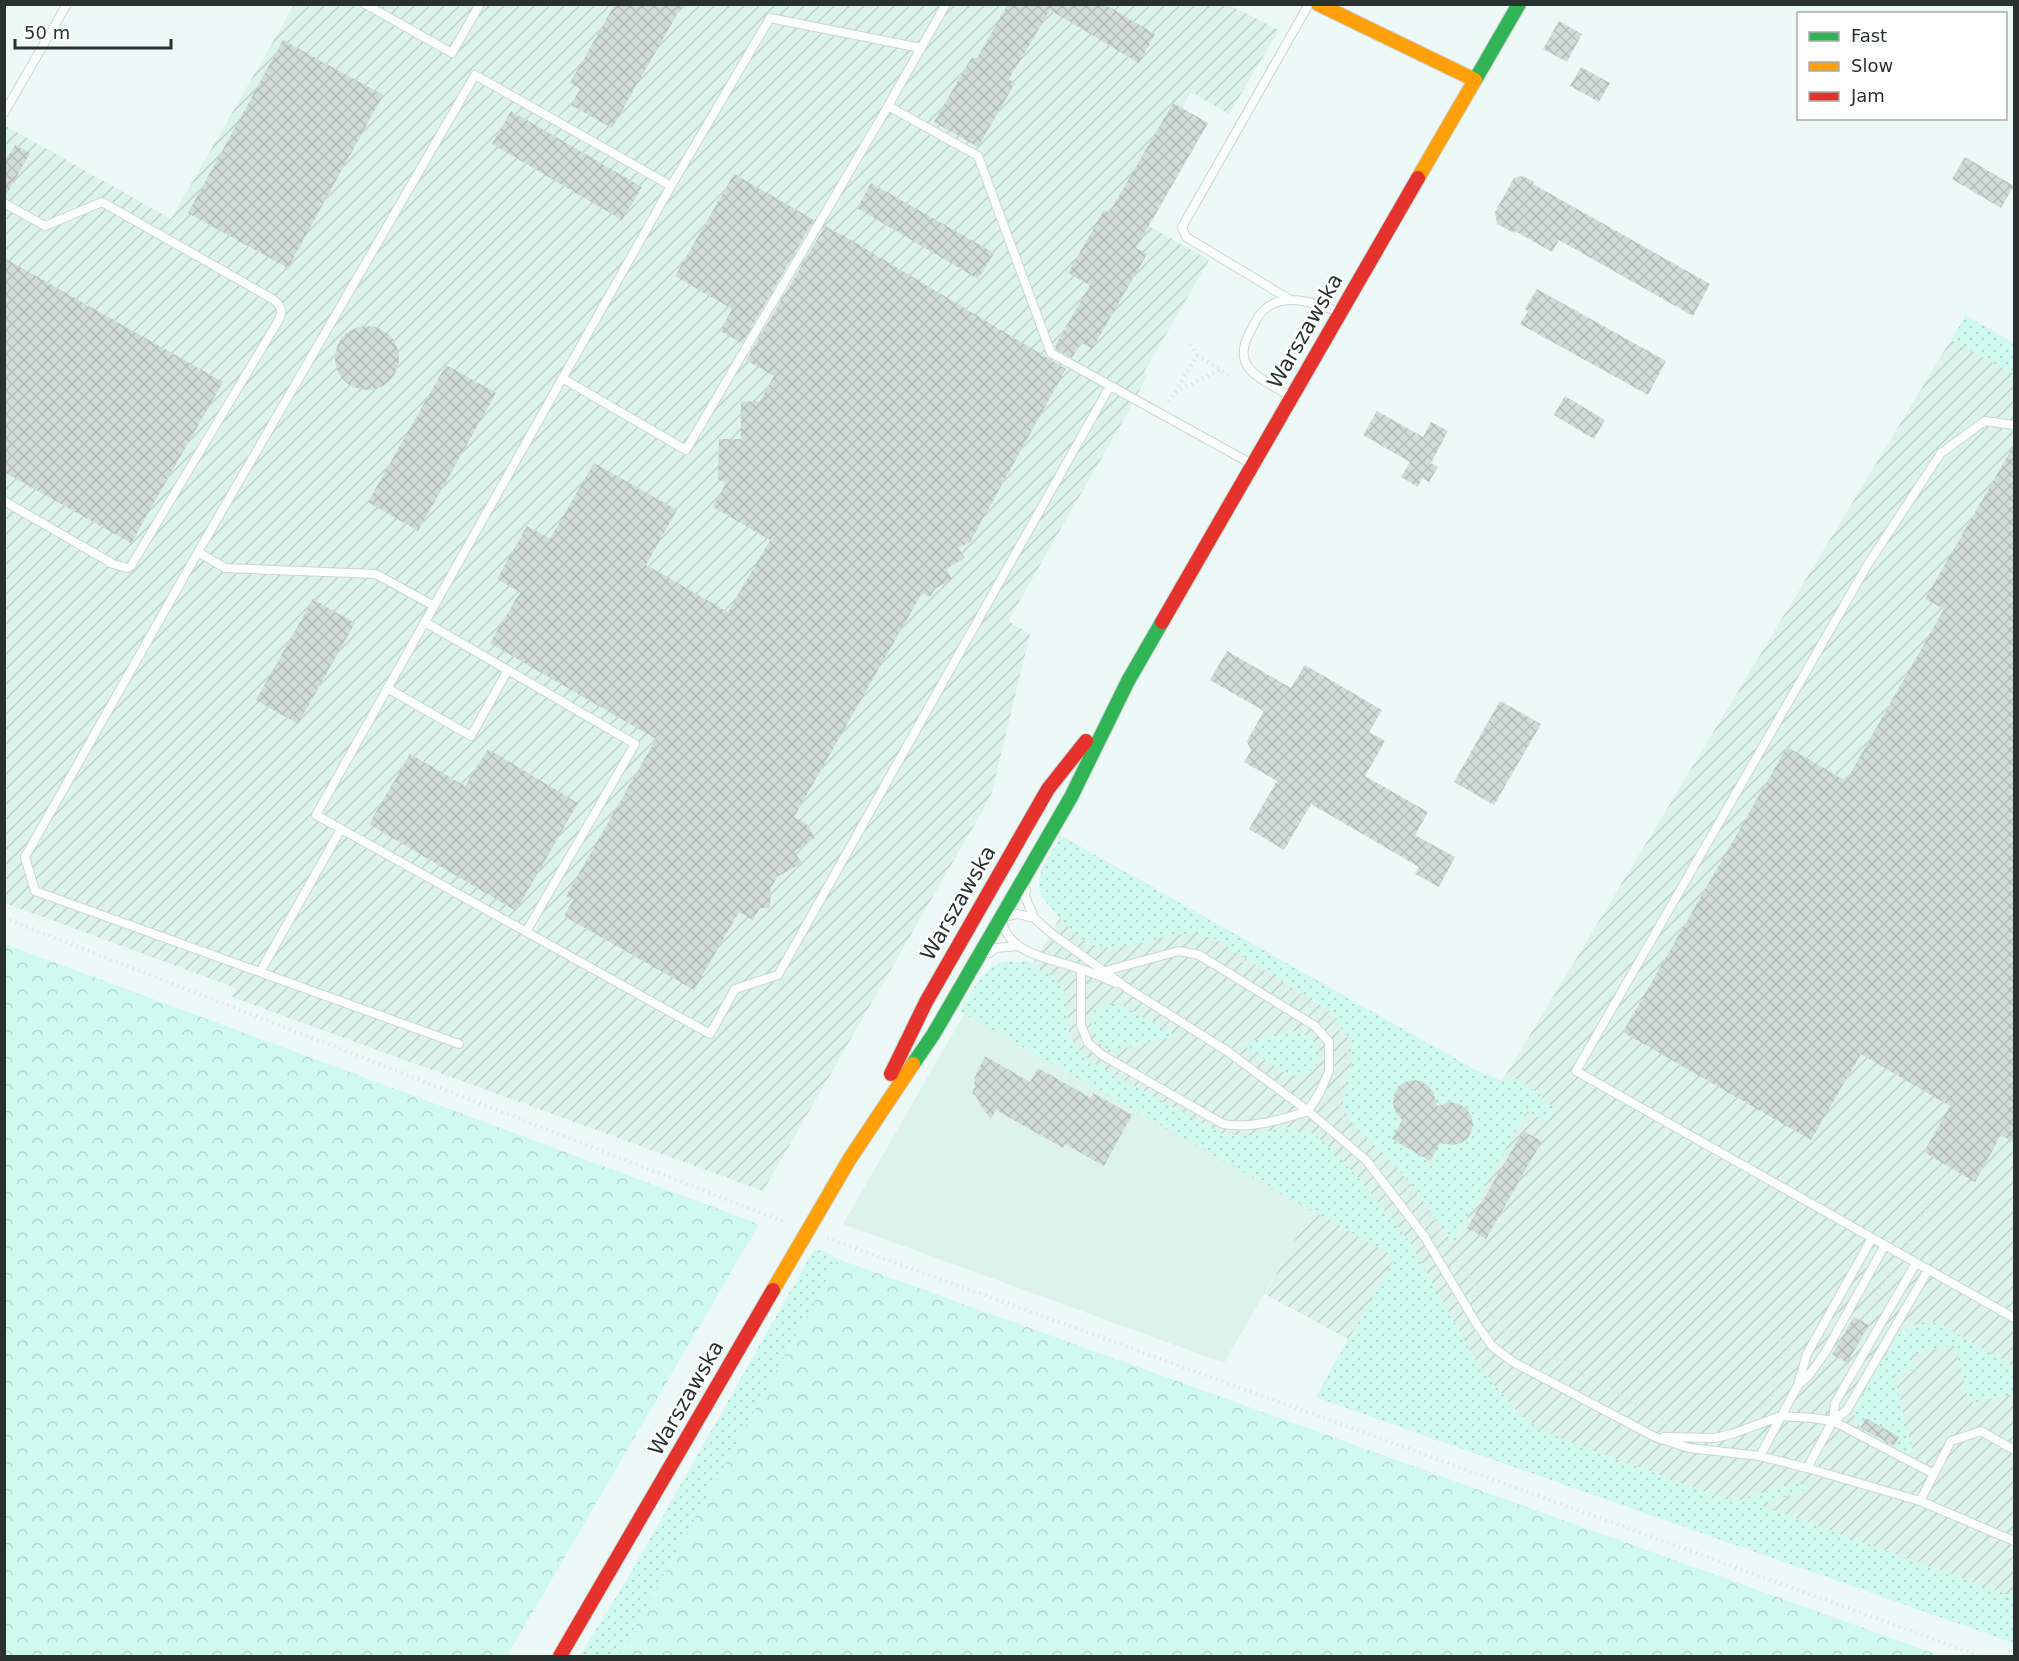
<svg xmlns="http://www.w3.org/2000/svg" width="2019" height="1661" font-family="'DejaVu Sans',sans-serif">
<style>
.built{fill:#dcf3ec}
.industrial{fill:url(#industrial-furrows)}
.grass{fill:url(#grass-dots)}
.forest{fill:url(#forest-crowns)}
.building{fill:url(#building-cross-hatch)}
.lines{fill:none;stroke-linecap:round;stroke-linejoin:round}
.lane-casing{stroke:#ccd6d3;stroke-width:10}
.fast-casing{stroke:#ccd6d3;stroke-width:16}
.slow-casing{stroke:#ccd6d3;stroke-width:16}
.jam-casing{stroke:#ccd6d3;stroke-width:16}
.path{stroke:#e2e5e5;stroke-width:4;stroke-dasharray:1.5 4.5;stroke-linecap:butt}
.lane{stroke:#fcfefe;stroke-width:8}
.fast{stroke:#30b455;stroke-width:14}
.slow{stroke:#ff9f0a;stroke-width:14}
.jam{stroke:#e5322d;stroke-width:14}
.labels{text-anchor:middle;stroke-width:4.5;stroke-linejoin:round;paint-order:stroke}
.street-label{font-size:21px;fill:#29322f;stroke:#fff}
</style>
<defs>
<pattern id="industrial-furrows" width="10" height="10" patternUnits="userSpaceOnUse" patternTransform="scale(1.5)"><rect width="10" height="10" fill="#dcf3ec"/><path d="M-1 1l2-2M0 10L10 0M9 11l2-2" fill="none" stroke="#bdd1cb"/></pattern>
<pattern id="grass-dots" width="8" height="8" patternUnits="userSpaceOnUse" patternTransform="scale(1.5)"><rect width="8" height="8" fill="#d0faee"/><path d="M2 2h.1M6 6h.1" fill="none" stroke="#b3d7cc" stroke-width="1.8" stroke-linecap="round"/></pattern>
<pattern id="forest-crowns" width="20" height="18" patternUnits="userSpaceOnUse" patternTransform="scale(1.5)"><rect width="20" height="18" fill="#d0faee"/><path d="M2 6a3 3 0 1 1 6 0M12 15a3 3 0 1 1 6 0" fill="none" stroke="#b3d7cc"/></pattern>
<pattern id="building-cross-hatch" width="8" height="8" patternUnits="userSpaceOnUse" patternTransform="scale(1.5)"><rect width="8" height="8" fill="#d0dad7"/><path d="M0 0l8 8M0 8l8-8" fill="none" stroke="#b3bcb9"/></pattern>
</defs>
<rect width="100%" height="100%" fill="#edf9f6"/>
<path class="built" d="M 964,1014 L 1312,1211 L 1224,1363 L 843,1224 Z"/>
<path class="industrial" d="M 1227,4 L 1279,30 L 1229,114 L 1191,92 L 1182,108 L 1208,123 L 1149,226 L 1209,260 L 1144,372 L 1147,375 L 1136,398 L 1008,621 L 1030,634 L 991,796 L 763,1191 L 232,997 L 236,988 L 5,903 L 4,125 L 171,219 L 294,5 Z
M 1966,315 L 2014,344 L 2014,1643 L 1316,1397 L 1348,1339 L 1265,1294 L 1311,1211 L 964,1014 L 1033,963 L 1060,918 L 1067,839 L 1477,1071 L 1502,1081 Z"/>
<path class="grass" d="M 1966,315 L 2014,344 L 2014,374 L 1951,340 Z
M 1061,836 L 1477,1071 L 1502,1081 L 1517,1079 L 1543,1096 L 1541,1100 L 1556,1108 L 1550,1119 L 1542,1119 L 1527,1111 L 1453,1244 C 1432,1213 1410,1180 1383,1153 C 1371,1140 1353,1129 1346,1113 C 1337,1093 1353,1075 1352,1055 C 1351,1039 1342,1026 1333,1013 L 1215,939 C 1209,938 1203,935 1197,934 C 1185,932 1173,936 1161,938 C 1111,951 1090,958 1055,912 C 1051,907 1044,901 1041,894 C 1032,876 1053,851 1061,836 Z
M 1023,960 C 1044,967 1065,980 1067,1004 C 1068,1013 1066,1023 1069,1032 C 1072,1045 1081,1053 1091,1062 L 1222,1134 L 1246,1136 L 1286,1127 L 1312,1133 L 1324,1142 L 1357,1176 L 1409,1241 L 1477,1363 L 1519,1414 L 1536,1427 L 1573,1443 L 1733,1502 L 1793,1483 L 1808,1486 L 1808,1489 L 1760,1505 L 2014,1597 L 2014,1643 L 1316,1397 L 1395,1257 L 959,1011 C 975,987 986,956 1021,962 Z
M 1112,1004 L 1121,1005 L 1171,1032 L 1173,1037 L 1112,1051 C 1094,1043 1086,1029 1095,1010 Z
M 1287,1031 C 1330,1032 1330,1081 1288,1075 L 1241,1044 Z
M 823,1250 L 838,1259 L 619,1656 L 580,1656 L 633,1569 L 813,1251 Z
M 1931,1322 L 1942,1325 L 2014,1367 L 2014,1394 L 1974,1403 L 1969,1399 L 1954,1345 L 1912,1355 L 1916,1369 L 1894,1375 L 1913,1452 L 1910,1455 L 1905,1455 L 1860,1429 L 1853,1411 L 1897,1336 C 1908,1327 1916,1323 1931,1322 Z"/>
<path class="forest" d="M 5,944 L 759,1224 L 507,1656 L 5,1656 Z
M 838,1259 L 1941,1656 L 619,1656 Z"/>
<path class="building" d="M 615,4 L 683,4 L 612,128 L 571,105 L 580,89 L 570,83 Z
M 1008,4 L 1104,4 L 1155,34 L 1139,63 L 1050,10 L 1009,79 L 1015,83 L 978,147 L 934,122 L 972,57 L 976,60 Z
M 1559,21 L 1582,34 L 1567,62 L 1543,49 Z
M 283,40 L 383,95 L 288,268 L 188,213 Z
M 1581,67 L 1610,83 L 1599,102 L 1570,86 Z
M 1173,103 L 1208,123 L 1136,248 L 1147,254 L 1092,349 L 1081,342 L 1072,358 L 1056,349 L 1055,346 L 1090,285 L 1068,273 L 1104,210 L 1109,213 Z
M 511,111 L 642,187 L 622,220 L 492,144 Z
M 15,145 L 30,153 L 5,197 L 4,164 Z
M 1965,157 L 2014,186 L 2001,208 L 1952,179 Z
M 734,174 L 814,220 L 742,343 L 720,331 L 732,309 L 675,276 Z
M 1523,176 L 1534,182 L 1533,184 L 1710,284 L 1693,316 L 1559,240 L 1552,252 L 1515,231 L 1514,233 L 1497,224 L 1495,212 L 1514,178 Z
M 871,183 L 994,253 L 978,279 L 857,208 Z
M 825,226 L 841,235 L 841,234 L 1066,369 L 970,542 L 958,548 L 965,558 L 946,569 L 952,579 L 935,589 L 930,597 L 922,593 L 794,817 L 807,824 L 815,838 L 794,852 L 802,863 L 777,877 L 770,890 L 771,894 L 770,908 L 760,908 L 753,920 L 739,912 L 694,990 L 564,916 L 573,900 L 566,896 L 656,739 L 490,643 L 520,592 L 497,579 L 527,526 L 550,539 L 594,463 L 677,510 L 646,565 L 728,612 L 770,540 L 713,507 L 726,483 L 718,479 L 719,439 L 741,439 L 741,402 L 760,401 L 774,376 L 746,360 Z
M 4,258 L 223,382 L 131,543 L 4,472 Z
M 1537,289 L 1666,361 L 1648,395 L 1520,324 L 1528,311 L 1525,309 Z
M335 358a32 32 0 1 1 64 0a32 32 0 1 1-64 0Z
M 446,365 L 496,393 L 418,531 L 368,502 Z
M 1565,396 L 1605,420 L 1594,439 L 1554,415 Z
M 1377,411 L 1423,437 L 1431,422 L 1448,431 L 1431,463 L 1438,467 L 1429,482 L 1422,478 L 1418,487 L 1401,477 L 1410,462 L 1363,435 Z
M 2014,445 L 2014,1143 L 2001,1135 L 1975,1182 L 1924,1152 L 1950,1106 L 1861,1054 L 1811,1140 L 1623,1032 L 1787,747 L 1846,781 L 1944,609 L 1925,599 Z
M 313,599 L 355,623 L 298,724 L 256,700 Z
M 1227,651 L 1291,688 L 1305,665 L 1382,710 L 1369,732 L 1385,741 L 1365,776 L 1428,812 L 1415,835 L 1455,857 L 1439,887 L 1415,874 L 1419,867 L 1311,804 L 1284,850 L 1249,829 L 1277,781 L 1244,762 L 1251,751 L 1247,741 L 1264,711 L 1210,680 Z
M 1500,701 L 1541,724 L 1494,805 L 1454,782 Z
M 488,749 L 578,803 L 516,911 L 369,824 L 410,754 L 465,786 Z
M 985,1056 L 1030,1082 L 1038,1068 L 1091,1098 L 1093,1093 L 1132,1115 L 1104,1166 L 1065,1144 L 1063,1148 L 996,1110 L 991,1119 L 979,1103 L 976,1096 L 972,1093 L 975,1087 L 974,1079 Z
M 1412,1080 L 1421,1081 L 1428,1086 L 1433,1092 L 1437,1106 L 1451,1102 L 1459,1104 L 1466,1108 L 1471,1115 L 1473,1123 L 1472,1130 L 1468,1138 L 1461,1143 L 1453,1145 L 1440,1143 L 1430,1161 L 1392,1139 L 1402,1120 L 1395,1111 L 1393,1103 L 1394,1095 L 1398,1087 L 1404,1082 Z
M 1523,1131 L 1542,1141 L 1486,1239 L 1467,1228 Z
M 1854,1317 L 1869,1325 L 1847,1363 L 1832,1354 Z
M 1866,1418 L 1899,1437 L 1894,1446 L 1860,1428 Z"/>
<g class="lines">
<g class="lane-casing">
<path id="lane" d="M 365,4 L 452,53 L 480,4
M 946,4 L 888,106 L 978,156 L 1051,353 L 1250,463
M 921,48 L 770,18 L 671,186 L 316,815 L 710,1034 L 735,989 L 778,975 L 1110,386
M 4,113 L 67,4
M 4,203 L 45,226 L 102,202 L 271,298 C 282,305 284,312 277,323 L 131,566 L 127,568 L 113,564 L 4,501
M 1289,299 L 1186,237 L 1182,227 L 1309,4
M 562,378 L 686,450 L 888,106
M 1290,396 C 1277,388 1257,379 1248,367 C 1240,355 1244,343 1250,332 C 1254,325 1258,314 1265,309 C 1286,291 1317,304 1339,312
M 2014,425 L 1985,421 L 1941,453 L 1868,564 L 1576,1071 L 2014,1318
M 198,552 L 225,568 L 376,574 L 434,606
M 425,622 L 635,744 L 526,932
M 387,688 L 471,736 L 508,670
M 1026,890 L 1025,896 L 1034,918 L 1051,933 L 1127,988 L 1227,1051 L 1308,1111 L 1366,1160 L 1424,1236 L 1476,1323 L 1492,1346 L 1513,1362 L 1655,1437 L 1689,1448 L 1760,1456 L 1807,1468 L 1920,1501 L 2014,1541
M 1008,916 L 1018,914 L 1034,918
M 1003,925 C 1013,956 1054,959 1081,969 C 1093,973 1104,978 1116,983
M 989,953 L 996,948 L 1019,946
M 1081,969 L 1081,1025 L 1088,1043 L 1102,1055 L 1223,1124 C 1251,1129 1280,1120 1308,1111 L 1320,1092 L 1329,1071 L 1329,1042 L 1315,1026 L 1199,955 L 1179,951 L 1105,971
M 260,972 L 341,829
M 459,1044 L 35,891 L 25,857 L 198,552 L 475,75 L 671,186
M 1798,1385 L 1807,1354 L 1872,1238
M 1833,1421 L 1847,1410 L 1928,1270
M 1664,1437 L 1715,1438 L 1732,1434 L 1781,1416 L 1812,1418 L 1833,1421 L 1934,1474
M 1760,1456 L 1798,1385 L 1809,1375 L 1825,1353 L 1885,1245
M 1807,1468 L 1833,1421 L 1835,1403 L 1916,1263
M 1920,1501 L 1951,1441 L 1981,1431 L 2014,1450"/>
</g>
<g class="fast-casing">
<path id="fast" d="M 1475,80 L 1519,4
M 913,1064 L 933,1035 L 1071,797 L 1128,681 L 1162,622"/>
</g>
<g class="slow-casing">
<path id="slow" d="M 1318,4 L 1475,80 L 1418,178
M 773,1290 L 849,1160 L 913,1064"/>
</g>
<g class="jam-casing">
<path id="jam" d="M 1162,622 L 1418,178
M 891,1074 L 926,1002 L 1048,789 L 1086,741
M 560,1656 L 773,1290"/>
</g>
<path class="path" d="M 1197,355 L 1230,376
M 1175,392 L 1220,370
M 1169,402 L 1197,355 L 1189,343
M 4,918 L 787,1223
M 1206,941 L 1219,946 L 1319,1008 L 1336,1022 L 1342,1033
M 1345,1071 L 1348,1054 L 1345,1043
M 1340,1087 C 1336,1100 1341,1113 1348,1125
M 1403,1182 L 1430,1214 L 1494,1317 L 1505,1330 L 1668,1423
M 827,1238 L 1980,1656
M 1907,1242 L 1949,1167
M 1862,1321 L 1895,1265
M 1769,1333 L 1792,1346
M 1760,1408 L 1770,1400 L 1776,1390 L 1770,1379 L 1790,1345"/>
<use href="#lane" class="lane"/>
<use href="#fast" class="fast"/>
<use href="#slow" class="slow"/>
<use href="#jam" class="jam"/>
</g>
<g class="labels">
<g class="street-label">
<text transform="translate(1305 331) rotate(-60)" y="7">Warszawska</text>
<text transform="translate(958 903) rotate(-60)" y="7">Warszawska</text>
<text transform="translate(686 1398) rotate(-60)" y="7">Warszawska</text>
</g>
</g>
<rect width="2019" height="1661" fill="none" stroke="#29322f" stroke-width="12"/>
<rect x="1797" y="12" width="210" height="108" fill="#ffffff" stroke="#a9adac" stroke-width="1.5"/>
<rect x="1809" y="32" width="30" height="9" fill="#30b455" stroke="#a9adac" stroke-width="1.5"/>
<text x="1851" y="42" font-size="18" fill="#29322f">Fast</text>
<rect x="1809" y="62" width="30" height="9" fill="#ff9f0a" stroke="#a9adac" stroke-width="1.5"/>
<text x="1851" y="72" font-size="18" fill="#29322f">Slow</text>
<rect x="1809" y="92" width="30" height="9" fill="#e5322d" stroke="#a9adac" stroke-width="1.5"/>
<text x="1851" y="102" font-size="18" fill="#29322f">Jam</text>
<path d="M15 39v9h156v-9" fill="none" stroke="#29322f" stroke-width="3"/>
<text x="24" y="39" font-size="18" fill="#29322f" stroke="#ffffff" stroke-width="4.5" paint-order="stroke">50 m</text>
</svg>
